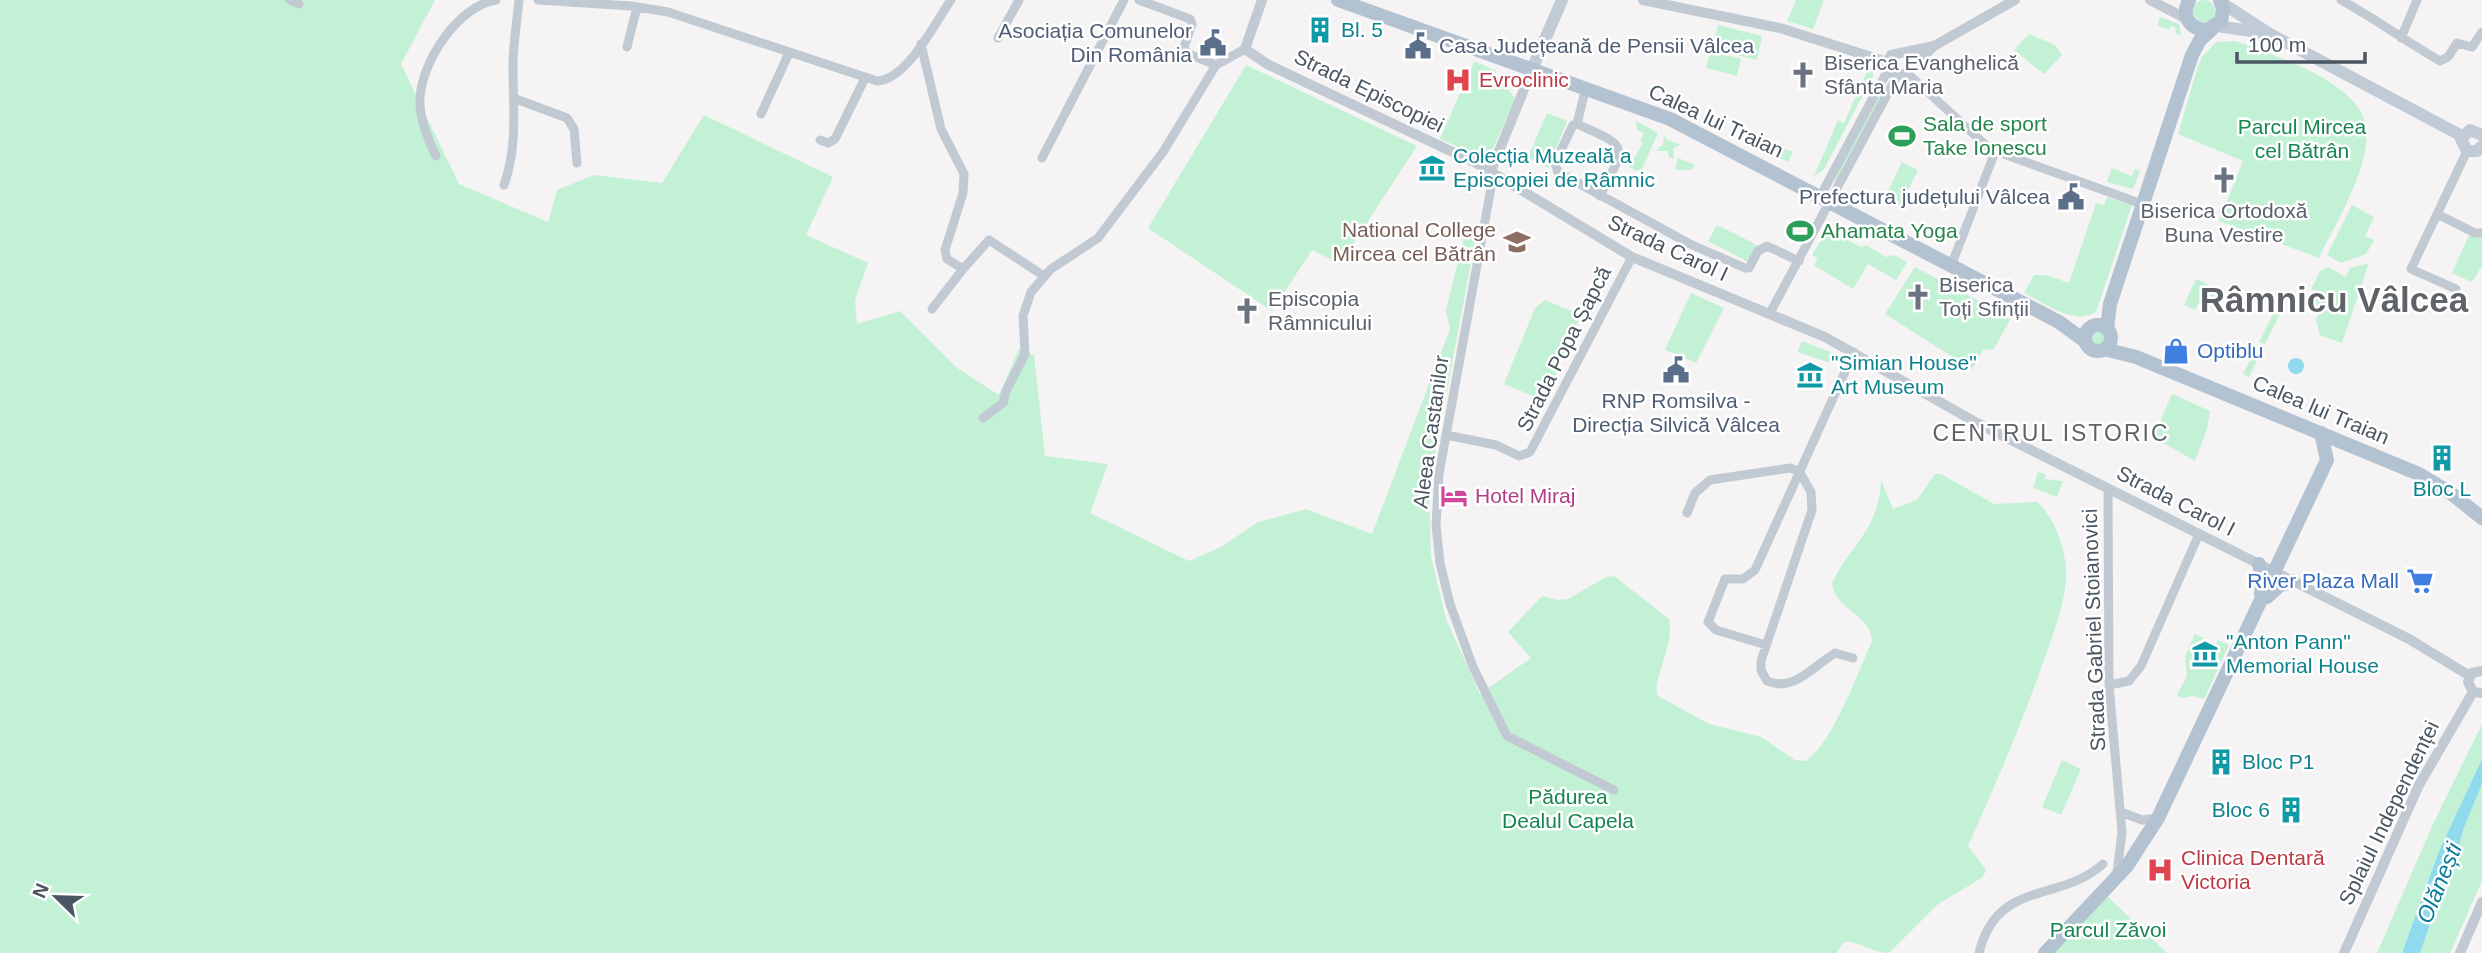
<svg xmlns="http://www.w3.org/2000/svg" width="2482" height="953" font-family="Helvetica,sans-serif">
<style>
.green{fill:#c3f1d5}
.water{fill:#90daee}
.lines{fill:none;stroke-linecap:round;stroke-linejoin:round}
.minor{stroke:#c1cad2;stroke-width:9}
.tertiary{stroke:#c1cad2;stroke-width:10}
.secondary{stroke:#c1cbd6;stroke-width:12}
.primary{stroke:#b3c2d1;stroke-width:14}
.labels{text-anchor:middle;stroke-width:5;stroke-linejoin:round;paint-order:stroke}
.culture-label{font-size:21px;fill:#0d838f;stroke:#fff;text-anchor:start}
.service-label{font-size:21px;fill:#4e5e75;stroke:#fff;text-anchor:end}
.worship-label{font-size:21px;fill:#5b616d;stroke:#fff;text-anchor:start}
.health-label{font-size:21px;fill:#be3a42;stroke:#fff;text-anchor:start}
.street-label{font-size:21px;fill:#4a5661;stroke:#fff}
.leisure-label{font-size:21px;fill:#27864d;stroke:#fff;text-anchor:start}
.park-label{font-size:21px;fill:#17864f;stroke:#fff}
.education-label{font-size:21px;fill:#785e54;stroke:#fff;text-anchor:end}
.shop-label{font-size:21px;fill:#366cbe;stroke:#fff;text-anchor:start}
.hotel-label{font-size:21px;fill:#b23c85;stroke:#fff;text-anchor:start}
.neighbourhood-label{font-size:23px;letter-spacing:2px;fill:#5f6368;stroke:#fff}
.water-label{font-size:23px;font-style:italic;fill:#0c7c9b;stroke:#fff}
.town-label{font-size:35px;font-weight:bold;fill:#5f6368;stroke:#fff}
</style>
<rect width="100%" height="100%" fill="#f5f3f3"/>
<path class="green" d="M2193 11a11 11 0 1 1 22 0a11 11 0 1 1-22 0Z
M 0,0 L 435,0 L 401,64 L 459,184 L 548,222 L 557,190 L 594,175 L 662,183 L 704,115 L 833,177 L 806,235 L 868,263 L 855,300 L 857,324 L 900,311 L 957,368 L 999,395 L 1019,349 L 1034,355 L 1045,456 L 1108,464 L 1090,513 L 1189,561 L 1223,546 L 1256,523 L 1306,509 L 1372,534 L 1450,329 L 1446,310 L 1465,233 L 1474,228 L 1474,247 L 1429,486 L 1431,556 L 1446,619 L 1480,694 L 1531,658 L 1508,632 L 1542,596 L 1558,600 L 1568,599 L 1606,577 L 1614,576 L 1669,619 C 1675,645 1651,682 1658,696 L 1709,724 L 1761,737 L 1795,760 L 1805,761 C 1830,749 1860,668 1872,641 C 1872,615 1834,609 1832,583 C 1851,543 1879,531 1881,480 L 1893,509 L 1917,500 L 1935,474 L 1941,474 L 1994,504 L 2037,502 C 2056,518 2068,555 2066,580 C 2064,607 2052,637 2043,663 C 2021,725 1995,786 1968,846 L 1986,870 L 1983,877 L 1937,905 L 1889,953 C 1872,953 1859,940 1844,942 L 1836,953 L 0,953 Z
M 1796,0 L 1824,0 L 1813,29 L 1787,21 Z
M 2160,17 L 2179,24 L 2181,36 L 2175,33 L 2176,28 L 2171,26 L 2169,30 L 2157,25 Z
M 1718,25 L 1762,36 L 1757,60 L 1712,49 Z
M 2029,34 L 2055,45 L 2062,55 L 2044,74 L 2014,50 Z
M 2236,41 C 2273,55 2354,80 2365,122 C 2375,161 2335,224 2319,258 L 2219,221 L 2243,161 L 2178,134 L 2197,69 L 2202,57 L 2216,42 Z
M 1710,51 L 1741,59 L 1737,76 L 1706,68 Z
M 1474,61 L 1496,71 L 1494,75 L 1502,79 L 1515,99 L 1488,160 L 1440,139 Z
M 1246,65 L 1417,146 L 1340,264 L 1312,250 L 1272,311 L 1148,228 Z
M 1870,65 L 1875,69 L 1873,76 L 1824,169 L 1814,176 L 1838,120 L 1844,123 Z
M 1880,92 L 1883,94 L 1836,181 L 1833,180 Z
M 1547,113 L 1567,121 L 1548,168 L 1528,157 Z
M 1636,121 L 1658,133 L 1642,169 L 1637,171 L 1629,167 L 1643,143 L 1640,141 L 1644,133 L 1637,130 Z
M 1664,136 L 1667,140 L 1680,144 L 1673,149 L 1674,159 L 1669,157 L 1667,151 L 1656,151 L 1663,144 Z
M 1764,141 L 1793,152 L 1788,162 L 1760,148 Z
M 1678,158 L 1695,165 L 1691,170 L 1675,170 Z
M 1902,162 L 1918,170 L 1900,206 L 1884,199 Z
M 2112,168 L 2132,176 L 2135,169 L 2140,171 L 2133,189 L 2107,182 Z
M 2107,197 L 2132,205 L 2096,312 C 2074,326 2044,303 2024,293 L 2034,275 L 2046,275 L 2069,283 L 2096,203 L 2104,205 Z
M 2352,205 L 2374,217 L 2365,236 L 2374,240 L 2366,254 L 2341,263 L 2327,255 Z
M 1837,224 L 1846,228 L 1846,239 L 1861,247 L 1866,245 L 1886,257 L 1894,255 L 1907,262 L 1896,280 L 1868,264 L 1853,289 L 1814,265 L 1818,258 L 1812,255 L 1826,232 Z
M 1717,225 L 1757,245 L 1748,262 L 1708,241 Z
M 2470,233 L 2482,236 L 2482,266 L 2472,282 L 2452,273 Z
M 2369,263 L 2342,343 L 2320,335 L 2316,320 L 2319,312 L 2312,288 L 2320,271 L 2328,267 L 2346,277 L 2350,268 Z
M 1915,267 L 2011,318 L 1994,349 L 1983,350 L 1972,369 L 1885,314 Z
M 2196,279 L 2219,289 L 2214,299 L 2198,304 L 2195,310 L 2184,305 Z
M 1691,293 L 1724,308 L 1696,363 L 1665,350 Z
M 1545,300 L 1581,315 L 1545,401 L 1504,384 L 1535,308 Z
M 2280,300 L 2286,302 L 2265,344 L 2259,342 Z
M2089 337a9 9 0 1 1 18 0a9 9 0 1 1-18 0Z
M 1802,341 L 1835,354 L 1831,363 L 1797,352 Z
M 2257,346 L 2263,349 L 2249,377 L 2243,374 Z
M 2172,394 L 2210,411 L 2207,429 L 2195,461 L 2153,437 Z
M 2038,472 L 2045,474 L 2045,479 L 2063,481 L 2057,497 L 2033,488 Z
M 2195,634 L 2216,644 L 2218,640 L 2229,645 L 2204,699 L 2192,696 L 2182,698 L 2177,695 L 2187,676 L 2185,656 Z
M 2482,724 L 2482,759 L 2439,851 L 2402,953 L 2377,953 L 2434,822 Z
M 2062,760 L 2081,769 L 2061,815 L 2042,807 Z
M 2482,784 L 2482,881 L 2450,953 L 2420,953 L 2439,899 L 2452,873 L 2463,830 Z
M 2107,896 L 2167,953 L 2054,953 Z"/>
<path class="water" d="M2288 366a8 8 0 1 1 16 0a8 8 0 1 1-16 0Z
M 2482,759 L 2482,784 L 2463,830 L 2452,873 L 2439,899 L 2420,953 L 2402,953 L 2439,851 Z"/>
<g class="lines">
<path class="minor" d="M 290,0 L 299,4
M 538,0 L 631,6 L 668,12 L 877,81 C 907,80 934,24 951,0
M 1139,0 L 1190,19 L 1192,24 L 1184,47 L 1186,53 L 1216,65
M 2341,0 C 2376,19 2405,41 2440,61 L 2448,57 L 2457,43 L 2472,47 L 2482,32
M 998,38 L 1019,0
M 2401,38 L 2417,0
M 921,44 L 941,129 L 964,174 L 963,193 L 945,250 L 947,259 L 963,269 L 989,240 L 1044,276
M 627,47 L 637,7
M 1907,73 L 1990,149 L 2142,204
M 1586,87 L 1577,124 C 1630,147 1626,145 1600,196
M 516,99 L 567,118 L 574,129 L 577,163
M 761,114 L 789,53
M 1573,125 L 1555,163 L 1558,172 L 1690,244 L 1745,268 L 1749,268 L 1758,251 L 1767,246 L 1799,261
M 820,140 L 828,143 L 835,139 L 865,78
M 436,156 C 427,138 419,118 420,98 C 422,61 458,6 496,0
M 1042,158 L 1124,0
M 1491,171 L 1491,188 L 1439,474 L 1436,525 L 1440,563 L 1450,604 L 1473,667 L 1507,736 L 1614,790
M 504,185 C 518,146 513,106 513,66 C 513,44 517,22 519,0
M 1821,195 L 1888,70
M 2437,214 L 2475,233 L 2482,233
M 1951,266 L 1995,152
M 2456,289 L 2411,269 L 2467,151
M 932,309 L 963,269
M 1770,313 L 1897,76
M 983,418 L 1003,403 L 1006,391 L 1025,354 L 1023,316 L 1031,292 L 1051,269 L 1098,238 L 1163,152 L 1216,65 L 1245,49
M 1446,435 L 1496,445 L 1519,456 L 1530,452 L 1632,257
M 1799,471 L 1811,492 L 1812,510 L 1761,661 L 1761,670 L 1767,681 C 1793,693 1815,665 1835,653 L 1853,658
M 2108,488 L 2109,685 L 2122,832 L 2117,873
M 1687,513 L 1695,493 L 1710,480 L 1790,468 L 1799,471
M 1766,645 L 1716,630 L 1708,622 L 1725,579 L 1743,579 L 1755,570 L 1854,352
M 2109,685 L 2129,681 L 2141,666 L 2199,534
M 2121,812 L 2142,820 L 2158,818
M 1979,953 C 1997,879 2060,903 2103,864"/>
<path class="tertiary" d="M 1262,0 L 1245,49 L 1267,64 L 1478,164 L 1632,257 L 1825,337 L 1977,423 L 2409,639 L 2470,676
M 1643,0 L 1780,28 L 1887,62
M 2150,0 L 2187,19
M 1934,46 L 1904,75 L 1894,75 L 1888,70 L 1887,62 L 1891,55 L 1934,46 L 2015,0
M 1491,171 L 1533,67
M 2482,671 L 2472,673 L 2468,682 L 2473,692 L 2482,693
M 2344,953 L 2419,785 L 2473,692
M 2460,953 L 2482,902"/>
<path class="secondary" d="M 2222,3 L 2270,34 L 2462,136
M 2217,26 L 2265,33
M 1533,67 L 1562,0
M 2482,135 L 2470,130 L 2461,139 L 2467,151 L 2477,151 L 2482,146"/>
<path class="primary" d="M 1338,0 L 1670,119 L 2059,322 L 2085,341
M 2189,0 C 2181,16 2189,29 2207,30 L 2221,21 L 2223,9 L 2220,0
M2085 338a13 13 0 1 1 26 0a13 13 0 1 1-26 0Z
M 2107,329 L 2110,304 L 2192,55 L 2200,40 L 2212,29
M 2104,349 L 2136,357 L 2419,474 L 2452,494 L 2482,518
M 2259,564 L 2263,580 L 2261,594
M 2267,597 L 2279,586 L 2293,581
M 2045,953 L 2127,866 L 2158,818 L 2327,460 L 2321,433"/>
</g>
<defs>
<g id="building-bare" transform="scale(2.1)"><path d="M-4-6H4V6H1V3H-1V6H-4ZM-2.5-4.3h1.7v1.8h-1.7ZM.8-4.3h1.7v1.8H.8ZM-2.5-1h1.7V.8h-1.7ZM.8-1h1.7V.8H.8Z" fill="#0f9aa8" stroke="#fff" stroke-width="2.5" paint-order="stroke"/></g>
<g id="civic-bare" transform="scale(2.1)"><path d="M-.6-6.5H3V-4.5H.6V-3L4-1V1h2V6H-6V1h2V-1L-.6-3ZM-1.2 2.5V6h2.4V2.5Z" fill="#5c6f8a" stroke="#fff" stroke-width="2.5" paint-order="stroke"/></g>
<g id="church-bare" transform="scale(2.1)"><path d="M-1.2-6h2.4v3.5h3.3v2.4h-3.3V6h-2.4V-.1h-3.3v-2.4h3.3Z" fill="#6b7280" stroke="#fff" stroke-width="2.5" paint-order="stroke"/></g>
<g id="hospital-bare" transform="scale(2.1)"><path d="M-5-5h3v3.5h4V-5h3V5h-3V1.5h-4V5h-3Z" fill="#e0444e" stroke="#fff" stroke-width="2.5" paint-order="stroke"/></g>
<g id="stadium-bare" transform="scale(2.1)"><path d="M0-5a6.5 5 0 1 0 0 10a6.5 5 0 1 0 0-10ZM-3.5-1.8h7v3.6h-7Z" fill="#2e9e5b" stroke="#fff" stroke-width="2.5" paint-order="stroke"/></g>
<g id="museum-bare" transform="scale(2.1)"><path d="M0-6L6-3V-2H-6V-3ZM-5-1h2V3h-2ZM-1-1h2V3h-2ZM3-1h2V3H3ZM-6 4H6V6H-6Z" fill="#0f9aa8" stroke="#fff" stroke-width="2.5" paint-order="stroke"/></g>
<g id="school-bare" transform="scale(2.1)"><path d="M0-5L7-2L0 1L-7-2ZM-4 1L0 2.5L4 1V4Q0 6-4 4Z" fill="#8d6e63" stroke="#fff" stroke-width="2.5" paint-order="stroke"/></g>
<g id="shop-bare" transform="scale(2.1)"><path d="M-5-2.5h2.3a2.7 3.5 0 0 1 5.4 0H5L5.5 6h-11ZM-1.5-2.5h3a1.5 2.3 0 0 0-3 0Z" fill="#3f7fe0" stroke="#fff" stroke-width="2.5" paint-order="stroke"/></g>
<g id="hotel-bare" transform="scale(2.1)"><path d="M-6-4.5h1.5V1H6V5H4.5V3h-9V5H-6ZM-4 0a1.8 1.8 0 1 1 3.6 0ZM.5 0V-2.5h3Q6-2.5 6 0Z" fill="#d1479c" stroke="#fff" stroke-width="2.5" paint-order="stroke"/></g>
<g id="supermarket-bare" transform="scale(2.1)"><path d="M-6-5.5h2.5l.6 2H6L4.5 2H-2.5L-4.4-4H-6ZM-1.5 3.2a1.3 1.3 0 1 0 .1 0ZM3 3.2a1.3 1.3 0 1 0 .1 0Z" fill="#3f7fe0" stroke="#fff" stroke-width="2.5" paint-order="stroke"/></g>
</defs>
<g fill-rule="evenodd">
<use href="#building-bare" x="1320" y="30"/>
<use href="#civic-bare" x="1213" y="43"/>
<use href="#civic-bare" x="1418" y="46"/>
<use href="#church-bare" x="1803" y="75"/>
<use href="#hospital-bare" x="1458" y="80"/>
<use href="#stadium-bare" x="1902" y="136"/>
<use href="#museum-bare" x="1432" y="168"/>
<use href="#church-bare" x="2224" y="180"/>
<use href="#civic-bare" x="2071" y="197"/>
<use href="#stadium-bare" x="1800" y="231"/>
<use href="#school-bare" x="1517" y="242"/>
<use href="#church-bare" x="1918" y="297"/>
<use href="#church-bare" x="1247" y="311"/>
<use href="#shop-bare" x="2176" y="351"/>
<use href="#civic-bare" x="1676" y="370"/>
<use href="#museum-bare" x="1810" y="375"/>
<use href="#building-bare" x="2442" y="458"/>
<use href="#hotel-bare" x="1454" y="496"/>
<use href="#supermarket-bare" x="2420" y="581"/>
<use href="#museum-bare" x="2205" y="654"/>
<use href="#building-bare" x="2221" y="762"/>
<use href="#building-bare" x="2291" y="810"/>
<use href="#hospital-bare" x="2160" y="870"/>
</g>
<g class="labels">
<g class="culture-label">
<text x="1341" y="37">Bl. 5</text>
<text x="1453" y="163">Colecția Muzeală a<tspan x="1453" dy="24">Episcopiei de Râmnic</tspan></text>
<text x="1831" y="370">"Simian House"<tspan x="1831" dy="24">Art Museum</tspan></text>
<text x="2442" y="496" text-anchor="middle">Bloc L</text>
<text x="2226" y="649">"Anton Pann"<tspan x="2226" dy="24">Memorial House</tspan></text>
<text x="2242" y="769">Bloc P1</text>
<text x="2270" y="817" text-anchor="end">Bloc 6</text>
</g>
<g class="service-label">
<text x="1192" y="38">Asociația Comunelor<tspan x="1192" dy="24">Din România</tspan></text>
<text x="1439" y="53" text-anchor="start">Casa Județeană de Pensii Vâlcea</text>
<text x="2050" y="204">Prefectura județului Vâlcea</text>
<text x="1676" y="408" text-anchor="middle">RNP Romsilva -<tspan x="1676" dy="24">Direcția Silvică Vâlcea</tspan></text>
</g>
<g class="worship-label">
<text x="1824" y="70">Biserica Evanghelică<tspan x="1824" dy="24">Sfânta Maria</tspan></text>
<text x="2224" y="218" text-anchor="middle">Biserica Ortodoxă<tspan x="2224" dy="24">Buna Vestire</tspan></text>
<text x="1939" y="292">Biserica<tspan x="1939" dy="24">Toți Sfinții</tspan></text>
<text x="1268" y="306">Episcopia<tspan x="1268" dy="24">Râmnicului</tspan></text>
</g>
<g class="health-label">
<text x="1479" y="87">Evroclinic</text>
<text x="2181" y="865">Clinica Dentară<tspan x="2181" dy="24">Victoria</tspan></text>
</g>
<g class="street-label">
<text transform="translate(1369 91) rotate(26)" y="7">Strada Episcopiei</text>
<text transform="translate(1716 121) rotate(25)" y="7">Calea lui Traian</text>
<text transform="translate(1668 248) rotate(25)" y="7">Strada Carol I</text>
<text transform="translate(1564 349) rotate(-63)" y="7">Strada Popa Șapcă</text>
<text transform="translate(2321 410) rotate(23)" y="7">Calea lui Traian</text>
<text transform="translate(1431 432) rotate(-82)" y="7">Aleea Castanilor</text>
<text transform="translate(2176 501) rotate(27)" y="7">Strada Carol I</text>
<text transform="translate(2094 630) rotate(-92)" y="7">Strada Gabriel Stoianovici</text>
<text transform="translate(2389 813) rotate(-64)" y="7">Splaiul Independenței</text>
</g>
<g class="leisure-label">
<text x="1923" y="131">Sala de sport<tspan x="1923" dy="24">Take Ionescu</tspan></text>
<text x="1821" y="238">Ahamata Yoga</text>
</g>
<g class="park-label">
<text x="2302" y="134">Parcul Mircea<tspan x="2302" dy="24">cel Bătrân</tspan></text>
<text x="1568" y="804">Pădurea<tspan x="1568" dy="24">Dealul Capela</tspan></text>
<text x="2108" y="937">Parcul Zăvoi</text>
</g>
<g class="education-label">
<text x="1496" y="237">National College<tspan x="1496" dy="24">Mircea cel Bătrân</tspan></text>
</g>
<g class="shop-label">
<text x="2197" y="358">Optiblu</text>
<text x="2399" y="588" text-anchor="end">River Plaza Mall</text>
</g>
<g class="hotel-label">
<text x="1475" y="503">Hotel Miraj</text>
</g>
<g class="neighbourhood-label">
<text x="2051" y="441">CENTRUL ISTORIC</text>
</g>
<g class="water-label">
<text transform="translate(2439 883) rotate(-68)" y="8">Olănești</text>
</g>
<g class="town-label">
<text x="2334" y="312">Râmnicu Vâlcea</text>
</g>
</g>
<g transform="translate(56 897) rotate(293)" stroke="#ffffff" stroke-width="5" paint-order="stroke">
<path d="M0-5L12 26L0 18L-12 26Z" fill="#4a5661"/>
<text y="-10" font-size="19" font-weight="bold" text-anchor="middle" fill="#4a5661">N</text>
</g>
<path d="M2237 52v10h128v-10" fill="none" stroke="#4a5661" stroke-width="3.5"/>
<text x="2248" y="52" font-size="21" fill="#4a5661" stroke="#ffffff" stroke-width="5" paint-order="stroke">100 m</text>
</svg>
